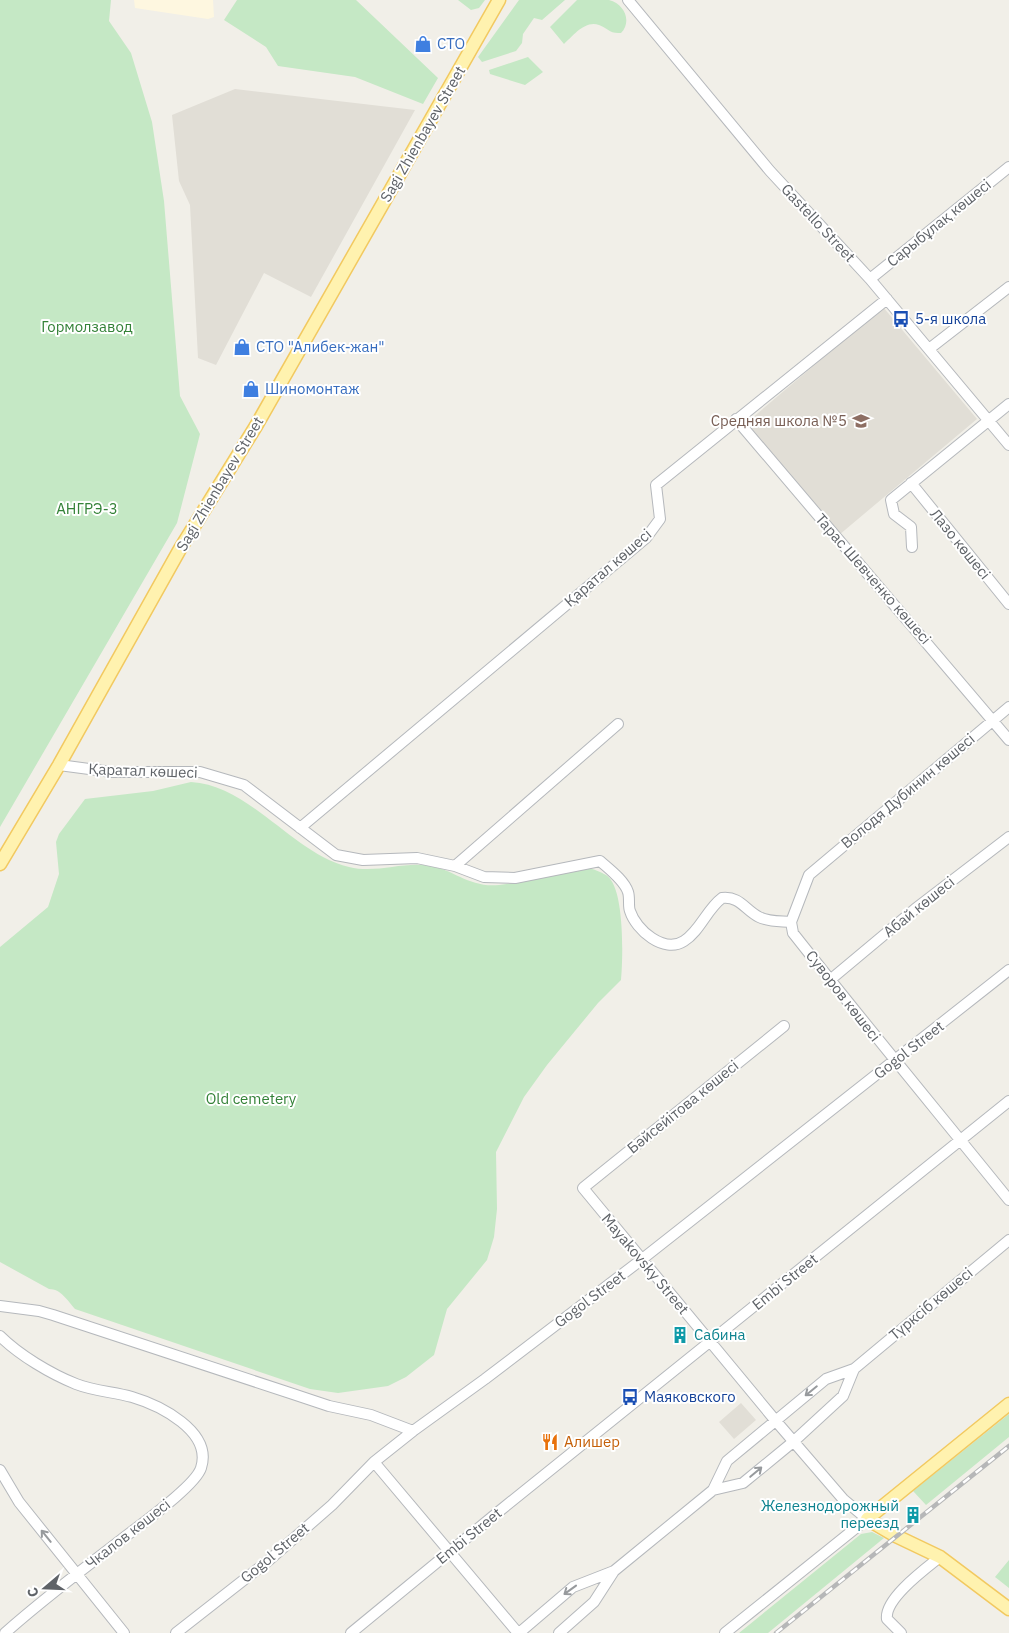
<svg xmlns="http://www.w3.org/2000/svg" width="1009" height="1633" font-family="'IBM Plex Sans',sans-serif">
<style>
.commercial{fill:#fef7e0}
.education{fill:#e1ded6}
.green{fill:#c5e8c5}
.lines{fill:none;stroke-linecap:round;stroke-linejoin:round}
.minor-casing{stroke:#b5b8bc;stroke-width:12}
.major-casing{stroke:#f2c960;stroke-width:15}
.minor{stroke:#fff;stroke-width:10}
.major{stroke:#fff2af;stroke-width:12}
.rail-casing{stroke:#b6b7b8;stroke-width:4.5}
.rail{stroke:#fff;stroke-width:2.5;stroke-dasharray:8;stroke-linecap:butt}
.oneway{stroke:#979a9d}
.labels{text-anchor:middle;stroke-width:4;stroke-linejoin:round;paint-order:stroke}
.shop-label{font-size:15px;fill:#366cbe;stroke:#fff;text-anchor:start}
.street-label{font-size:15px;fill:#5f6368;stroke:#fff}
.transit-label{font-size:15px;fill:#164399;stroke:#fff;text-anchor:start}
.park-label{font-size:15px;fill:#348238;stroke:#fff}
.education-label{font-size:15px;fill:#785e54;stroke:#fff;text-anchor:end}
.culture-label{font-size:15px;fill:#0d838f;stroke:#fff;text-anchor:start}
.food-label{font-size:15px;fill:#c56008;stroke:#fff;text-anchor:start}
</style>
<rect width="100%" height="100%" fill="#f1efe8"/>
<path class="commercial" d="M 134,0 L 213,0 L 214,17 L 208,19 L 135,8 Z"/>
<path class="education" d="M 235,89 L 415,110 L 311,297 L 264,273 L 216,365 L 198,358 L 190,205 L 179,181 L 172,115 Z
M 883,307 L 977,419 L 839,535 L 745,424 Z
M 741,1403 L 756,1420 L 734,1439 L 719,1422 Z"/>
<path class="green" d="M 0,0 L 111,0 L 109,21 L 131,53 L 152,122 L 164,201 L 180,396 L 200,434 L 177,523 L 0,827 Z
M 237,0 L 356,0 L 438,78 L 423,104 L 355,77 L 278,66 L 266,47 L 224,20 Z
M 458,0 L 485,0 L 479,8 L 471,10 Z
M 519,0 L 565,0 L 542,20 L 534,18 L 523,34 L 522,43 L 516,51 L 482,62 L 478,57 Z
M 577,0 C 587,0 600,0 609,0 C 625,4 632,22 621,33 C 609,34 608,28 599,25 C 585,20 573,36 564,44 L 550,27 Z
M 528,57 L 543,72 L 525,85 L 490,74 L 489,70 Z
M 191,782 C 250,785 293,854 349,867 C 377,874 403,861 431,866 C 454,870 470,888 499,885 C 521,882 541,878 562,873 C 570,871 581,866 588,868 C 593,869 601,872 606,875 C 625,886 623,959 621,980 L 598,1003 L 547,1065 L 524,1097 L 496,1152 L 497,1209 L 494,1237 L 487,1260 L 447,1309 L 434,1355 L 406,1377 L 388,1386 L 338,1393 L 310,1389 L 75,1309 C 67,1300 61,1289 49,1289 L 0,1262 L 0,947 L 48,907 L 59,874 L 56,842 L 59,834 L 85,799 L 153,791 Z
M 1009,1414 L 1009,1437 L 926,1505 L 913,1491 Z
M 872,1532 L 884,1538 L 768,1633 L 739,1633 L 861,1534 Z
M 1009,1560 L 1009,1588 L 995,1577 Z"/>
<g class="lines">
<g class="minor-casing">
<path id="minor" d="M 628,0 L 770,171 L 870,279 L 1009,445
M 870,279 L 1009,167
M 929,349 L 1009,287
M 736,419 L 1009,740
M 911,483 L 1009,604
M 912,547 L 911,527 L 894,514 L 891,500 L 1009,404
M 1009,707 L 809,875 L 791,922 L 793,933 C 864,1023 937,1111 1009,1200
M 59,765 L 112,772 L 200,772 L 244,785 L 336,855 L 363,860 L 417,858 L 455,866 L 484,877 L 515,878 L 600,861 C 609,869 624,880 628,892 C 630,898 628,906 630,911 C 636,930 664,954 684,941 C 700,931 707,909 722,898 C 740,896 745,910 759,917 C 769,922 780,921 791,922
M 300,828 L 646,538 L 660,519 L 656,485 L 887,299
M 455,866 L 618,724
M 830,980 L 915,909 L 1009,837
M 0,1306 L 39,1311 L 53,1315 L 293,1394 L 329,1406 L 371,1415 L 413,1431
M 0,1336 C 19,1355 51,1374 76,1384 C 94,1391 114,1392 132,1397 C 159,1405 213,1431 201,1468 C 195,1487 134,1529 117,1543 C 79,1572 41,1601 5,1633
M 374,1462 L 518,1633
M 0,1470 L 19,1502 L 124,1633
M 713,1490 L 743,1483 L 793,1442 L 843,1396 L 854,1369
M 176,1633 L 268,1561 L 332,1505 L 374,1462 L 413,1431 L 485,1379 L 641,1260 L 1009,970
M 351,1633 L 497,1513 L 1009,1101
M 519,1633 L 573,1587 L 614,1571
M 559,1633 L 594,1602 L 614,1571 L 713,1490 L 727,1461 L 826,1379 L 854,1369 L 1009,1240
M 725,1633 L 867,1519 L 843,1499 L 775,1420 L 583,1188 L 784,1026
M 901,1633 L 887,1619 C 884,1599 925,1569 940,1557"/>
</g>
<g class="major-casing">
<path id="major" d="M 0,864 L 59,765 L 180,549 L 256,426 L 499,0
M 1009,1404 L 867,1519 L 896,1536 L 940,1557 L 1009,1609"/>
</g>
<use href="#minor" class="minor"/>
<use href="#major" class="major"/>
<g class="rail-casing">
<path id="rail" d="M 776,1633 L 1009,1446"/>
</g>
<use href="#rail" class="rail"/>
</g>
<defs><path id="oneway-shaft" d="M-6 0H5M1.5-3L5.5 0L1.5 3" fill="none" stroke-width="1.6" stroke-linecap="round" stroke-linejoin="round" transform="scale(1.25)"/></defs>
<g class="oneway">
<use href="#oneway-shaft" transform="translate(811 1391) rotate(141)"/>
<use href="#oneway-shaft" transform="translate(756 1472) rotate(-40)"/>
<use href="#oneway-shaft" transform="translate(46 1536) rotate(-129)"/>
<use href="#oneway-shaft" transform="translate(570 1590) rotate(144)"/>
</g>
<defs>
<g id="shop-bare" transform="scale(1.35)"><path d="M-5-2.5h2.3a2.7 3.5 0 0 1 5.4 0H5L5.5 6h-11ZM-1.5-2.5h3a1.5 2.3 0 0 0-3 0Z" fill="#3f7fe0" stroke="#fff" stroke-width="2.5" paint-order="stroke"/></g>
<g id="bus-bare" transform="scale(1.35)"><path d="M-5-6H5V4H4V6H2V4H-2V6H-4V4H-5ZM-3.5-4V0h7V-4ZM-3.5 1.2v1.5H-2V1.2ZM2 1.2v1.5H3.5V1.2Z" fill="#1a4fb4" stroke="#fff" stroke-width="2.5" paint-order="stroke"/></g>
<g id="school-bare" transform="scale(1.35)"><path d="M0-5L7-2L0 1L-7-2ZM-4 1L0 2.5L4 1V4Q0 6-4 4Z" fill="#8d6e63" stroke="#fff" stroke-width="2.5" paint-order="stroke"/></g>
<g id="building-bare" transform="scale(1.35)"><path d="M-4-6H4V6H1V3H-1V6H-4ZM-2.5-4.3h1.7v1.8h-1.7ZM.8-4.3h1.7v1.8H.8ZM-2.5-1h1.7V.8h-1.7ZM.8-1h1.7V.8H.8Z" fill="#0f9aa8" stroke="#fff" stroke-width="2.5" paint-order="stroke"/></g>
<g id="restaurant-bare" transform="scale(1.35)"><path d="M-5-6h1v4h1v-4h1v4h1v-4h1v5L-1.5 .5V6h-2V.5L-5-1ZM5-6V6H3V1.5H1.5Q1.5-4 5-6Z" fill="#e8710a" stroke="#fff" stroke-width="2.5" paint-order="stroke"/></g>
</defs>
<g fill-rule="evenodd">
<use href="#shop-bare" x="423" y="44"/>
<use href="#bus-bare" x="901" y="319"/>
<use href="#shop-bare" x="242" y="347"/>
<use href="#shop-bare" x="251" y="389"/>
<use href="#school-bare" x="861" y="421"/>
<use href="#building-bare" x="680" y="1335"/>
<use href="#bus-bare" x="630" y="1397"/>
<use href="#restaurant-bare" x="550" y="1442"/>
<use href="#building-bare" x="913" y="1515"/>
</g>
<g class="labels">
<g class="shop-label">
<text x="437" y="49">СТО</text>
<text x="256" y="352">СТО "Алибек-жан"</text>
<text x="265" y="394">Шиномонтаж</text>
</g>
<g class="street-label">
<text transform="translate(423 134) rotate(-60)" y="5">Sagi Zhienbayev Street</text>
<text transform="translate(818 223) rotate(47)" y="5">Gastello Street</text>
<text transform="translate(939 223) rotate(-39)" y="5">Сарыбұлақ көшесі</text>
<text transform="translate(220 484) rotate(-59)" y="5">Sagi Zhienbayev Street</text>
<text transform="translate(960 544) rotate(51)" y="5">Лазо көшесі</text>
<text transform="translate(608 568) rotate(-41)" y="5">Қаратал көшесі</text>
<text transform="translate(873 579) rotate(49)" y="5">Тарас Шевченко көшесі</text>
<text transform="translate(143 771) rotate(2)" y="5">Қаратал көшесі</text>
<text transform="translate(908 791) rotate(-40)" y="5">Володя Дубинин көшесі</text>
<text transform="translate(919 907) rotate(-39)" y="5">Абай көшесі</text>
<text transform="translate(843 996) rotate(52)" y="5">Суворов көшесі</text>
<text transform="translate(909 1050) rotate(-38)" y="5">Gogol Street</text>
<text transform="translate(683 1107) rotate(-39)" y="5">Бәйсейітова көшесі</text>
<text transform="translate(645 1264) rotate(50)" y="5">Mayakovsky Street</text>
<text transform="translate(785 1282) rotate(-39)" y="5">Embi Street</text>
<text transform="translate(590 1299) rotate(-37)" y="5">Gogol Street</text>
<text transform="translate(931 1304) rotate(-40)" y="5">Түрксіб көшесі</text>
<text transform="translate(128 1534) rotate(-38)" y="5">Чкалов көшесі</text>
<text transform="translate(469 1536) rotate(-39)" y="5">Embi Street</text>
<text transform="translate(275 1553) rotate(-40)" y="5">Gogol Street</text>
</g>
<g class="transit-label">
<text x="915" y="324">5-я школа</text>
<text x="644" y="1402">Маяковского</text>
</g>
<g class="park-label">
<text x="87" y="332">Гормолзавод</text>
<text x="87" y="514">АНГРЭ-3</text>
<text x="251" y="1104">Old cemetery</text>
</g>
<g class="education-label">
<text x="847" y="426">Средняя школа №5</text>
</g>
<g class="culture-label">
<text x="694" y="1340">Сабина</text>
<text x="899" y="1511" text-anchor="end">Железнодорожный<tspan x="899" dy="17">переезд</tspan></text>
</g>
<g class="food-label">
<text x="564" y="1447">Алишер</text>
</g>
</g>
<g transform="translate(45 1588) rotate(251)" stroke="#ffffff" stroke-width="4" paint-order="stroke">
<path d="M0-4L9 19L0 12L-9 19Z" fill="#5f6368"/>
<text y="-8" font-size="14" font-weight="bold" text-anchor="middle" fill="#5f6368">С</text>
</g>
</svg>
